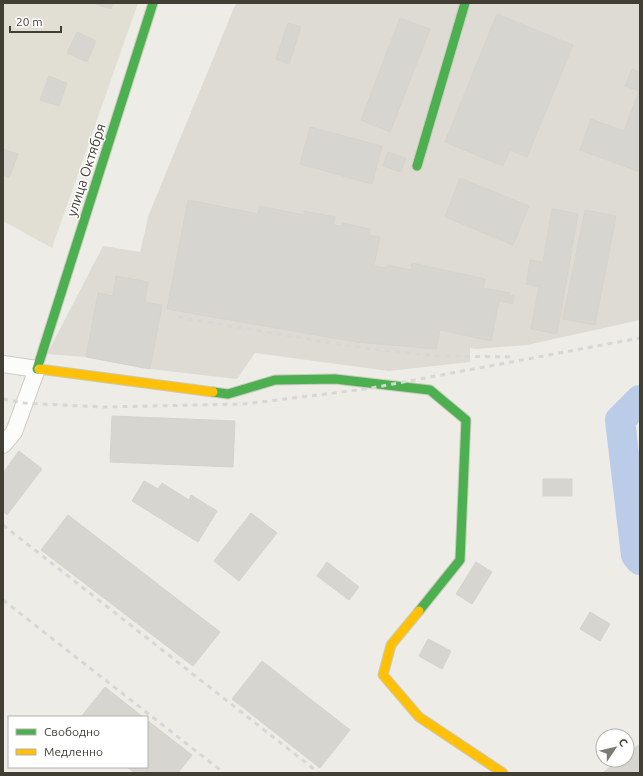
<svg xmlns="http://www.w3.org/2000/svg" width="643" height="776" font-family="Ubuntu,sans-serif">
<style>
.residential{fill:#e1dfd4}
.industrial{fill:#dddbd4}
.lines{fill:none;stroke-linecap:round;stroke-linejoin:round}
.river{stroke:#bacce7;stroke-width:30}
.building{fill:#d6d5cf;stroke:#d5d3cc}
.street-casing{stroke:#cbcac4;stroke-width:18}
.fast-casing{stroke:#cbcabe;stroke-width:11}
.slow-casing{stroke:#cbcabe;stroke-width:11}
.street{stroke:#fcfcfb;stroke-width:16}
.fast{stroke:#4caf50;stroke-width:9}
.slow{stroke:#ffc107;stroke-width:9}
.rail{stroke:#d7d7d6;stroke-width:3;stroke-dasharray:5 5;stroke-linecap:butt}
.labels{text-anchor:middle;stroke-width:3;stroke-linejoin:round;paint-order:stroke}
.street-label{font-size:14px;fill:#413e34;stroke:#fff}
</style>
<rect width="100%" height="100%" fill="#edece6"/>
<path class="residential" d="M 3,3 L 138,3 L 52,248 L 3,221 Z"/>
<path class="industrial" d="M 236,3 L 640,3 L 640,320 L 527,345 L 476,349 L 470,348 L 470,362 L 389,371 L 255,353 L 237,379 L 150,369 L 86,357 L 47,354 L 103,246 L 140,252 L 149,214 Z"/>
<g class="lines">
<path class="river" d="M 640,400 L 620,420 L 636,555 L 640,560"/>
</g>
<path class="building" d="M 93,3 L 113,3 L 111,9 Z
M 497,14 L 573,45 L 527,157 L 510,150 L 503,166 L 445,142 Z
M 400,18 L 430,29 L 390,132 L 361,120 Z
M 288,23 L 301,27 L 289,64 L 276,59 Z
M 77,32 L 96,41 L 87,62 L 67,53 Z
M 632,69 L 640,72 L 640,172 L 580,150 L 591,119 L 624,131 L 639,91 L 625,86 Z
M 49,76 L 67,83 L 59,106 L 40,100 Z
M 310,127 L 382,146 L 372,184 L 300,164 Z
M 3,149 L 18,154 L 9,178 L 3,175 Z
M 388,152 L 406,158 L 401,172 L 383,166 Z
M 460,178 L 529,206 L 513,245 L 445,217 Z
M 188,200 L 258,214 L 260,206 L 304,215 L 304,211 L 335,217 L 333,225 L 342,226 L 342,223 L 370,229 L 369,235 L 380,237 L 374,266 L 387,268 L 388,265 L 411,270 L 412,263 L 485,279 L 483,288 L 510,293 L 509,295 L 514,296 L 513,304 L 499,301 L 491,341 L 440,330 L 436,349 L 356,342 L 167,309 Z
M 552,209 L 578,214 L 557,334 L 531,329 L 539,287 L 526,284 L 530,260 L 543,262 Z
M 585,210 L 616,216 L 595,325 L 563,319 Z
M 116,276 L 148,282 L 145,302 L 162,305 L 150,369 L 86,357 L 98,293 L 113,296 Z
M 112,416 L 235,421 L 233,467 L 110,462 Z
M 19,451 L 42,469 L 7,515 L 3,511 L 3,473 Z
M 543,479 L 572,479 L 572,496 L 543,496 Z
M 144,481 L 158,489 L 162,483 L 189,500 L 191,495 L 217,511 L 198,542 L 132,501 Z
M 251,513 L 277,533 L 239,581 L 214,561 Z
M 68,515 L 220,632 L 193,666 L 41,550 Z
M 327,562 L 359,587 L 349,600 L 317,576 Z
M 476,562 L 492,572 L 472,604 L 456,594 Z
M 590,612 L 610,624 L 600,641 L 580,629 Z
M 428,639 L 451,651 L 442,669 L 419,656 Z
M 262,661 L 350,730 L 320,768 L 232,699 Z
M 105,687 L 143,717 L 81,717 Z
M 147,720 L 192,755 L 178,773 L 135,773 L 127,767 L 147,767 Z
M 640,744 L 640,773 L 605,773 L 604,772 L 619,760 L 627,760 L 627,754 Z"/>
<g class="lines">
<g class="street-casing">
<path id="street" d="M 3,364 L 37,369 L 14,432 L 3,445"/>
</g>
<g class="fast-casing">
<path id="fast" d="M 417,166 L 465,3
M 39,369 L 37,369 L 153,3
M 213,392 L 228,394 L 275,380 L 335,379 L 430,390 L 466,420 L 460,560 L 419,611"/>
</g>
<g class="slow-casing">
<path id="slow" d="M 39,369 L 213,392
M 419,611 L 391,645 L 383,675 L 419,717 L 503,773"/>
</g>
<use href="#street" class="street"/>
<use href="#fast" class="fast"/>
<use href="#slow" class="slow"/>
<path class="rail" d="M 178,317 L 355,347 L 436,356 L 515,357
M 3,399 L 24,403 L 104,407 L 244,404 L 366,389 L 640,338
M 3,525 L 319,773
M 3,600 L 224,773"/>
</g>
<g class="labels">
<g class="street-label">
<text transform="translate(86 170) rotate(-72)" y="5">улица Октября</text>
</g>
</g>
<rect width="643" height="776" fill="none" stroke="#413e34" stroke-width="8"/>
<rect x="8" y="716" width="140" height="52" fill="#ffffff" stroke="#b3b2ae"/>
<rect x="16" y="729" width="20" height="6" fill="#4caf50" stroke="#b3b2ae"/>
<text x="44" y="736" font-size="12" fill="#413e34">Свободно</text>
<rect x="16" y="749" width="20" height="6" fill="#ffc107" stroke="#b3b2ae"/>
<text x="44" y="756" font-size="12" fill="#413e34">Медленно</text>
<g transform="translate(615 748) rotate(55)"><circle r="19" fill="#ffffff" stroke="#b3b2ae"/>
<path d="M0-3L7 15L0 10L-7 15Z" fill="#7d7b72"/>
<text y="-6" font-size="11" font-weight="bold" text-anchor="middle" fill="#413e34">С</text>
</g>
<path d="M10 26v6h51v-6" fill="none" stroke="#413e34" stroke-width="2"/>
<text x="16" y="26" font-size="12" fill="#413e34" stroke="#ffffff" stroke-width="3" paint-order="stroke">20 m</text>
</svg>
